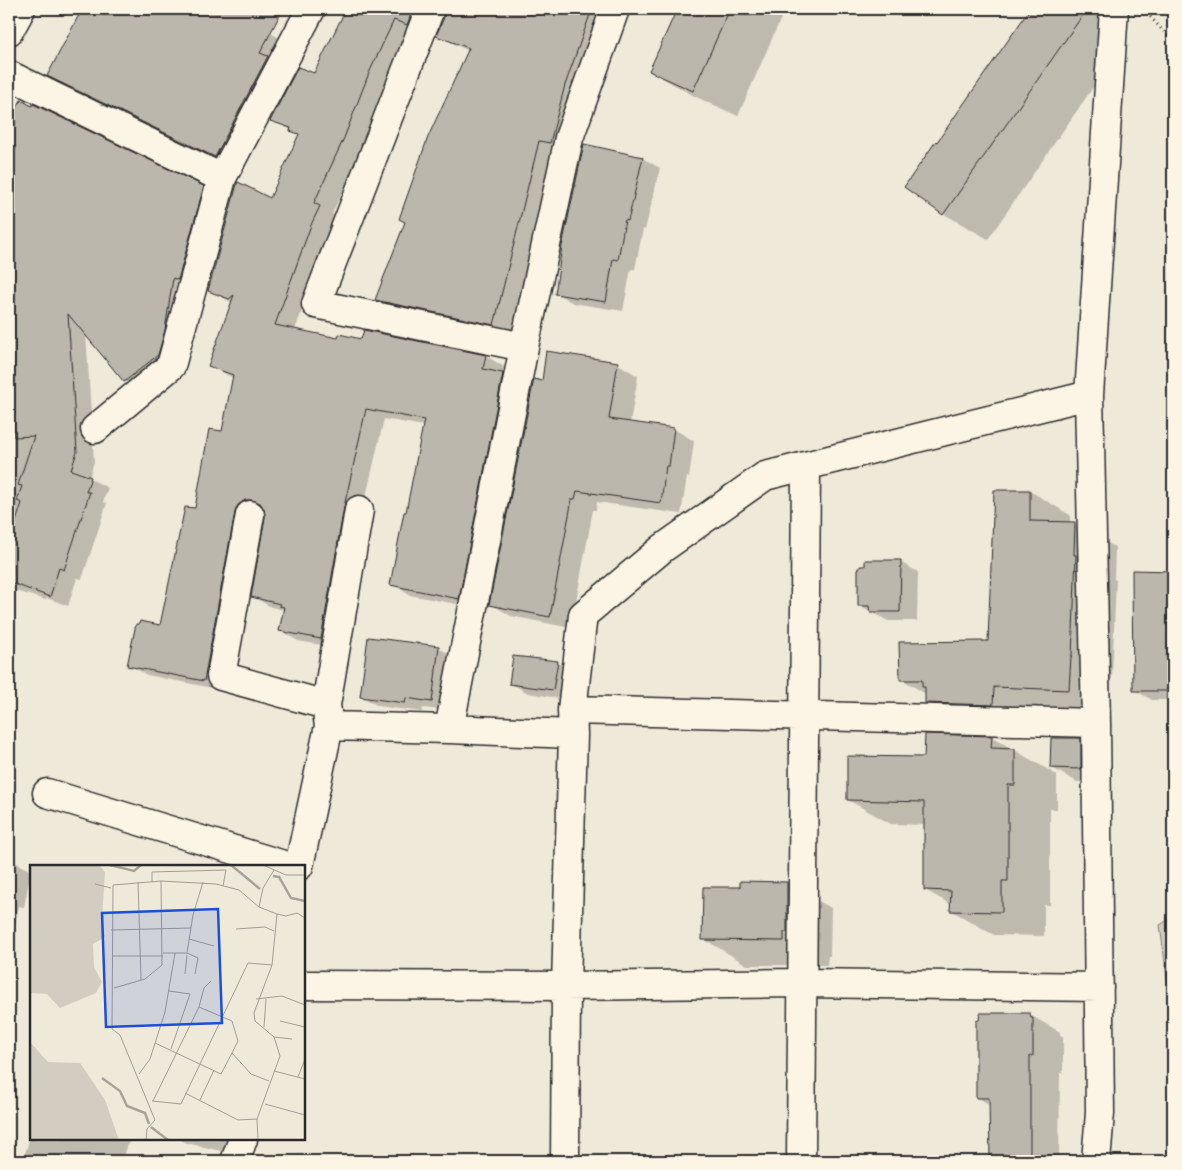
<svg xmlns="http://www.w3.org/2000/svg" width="1182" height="1170" font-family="Delius,sans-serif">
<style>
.green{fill:#d2cdc0;stroke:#7e7c76}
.shadow{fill:#0003}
.building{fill:#bcb7ac;stroke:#2b2b2b}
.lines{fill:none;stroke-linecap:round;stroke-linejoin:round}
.minor-casing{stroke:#2b2b2b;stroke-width:31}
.path{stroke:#2b2b2b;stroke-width:3;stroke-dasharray:1 4;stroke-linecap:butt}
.minor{stroke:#fcf5e5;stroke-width:28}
.inset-river{fill:none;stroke:#a6a399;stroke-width:2.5}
.inset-road{fill:none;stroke:#a19d94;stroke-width:1}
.view{fill:#1d4ed8;fill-opacity:0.15;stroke:#1d4ed8;stroke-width:2.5}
.inset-edge{fill:none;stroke:#2b2b2b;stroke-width:2.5}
</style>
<rect width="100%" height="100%" fill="#efe9da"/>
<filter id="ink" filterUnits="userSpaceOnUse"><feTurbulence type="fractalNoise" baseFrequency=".02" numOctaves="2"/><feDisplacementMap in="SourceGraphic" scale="10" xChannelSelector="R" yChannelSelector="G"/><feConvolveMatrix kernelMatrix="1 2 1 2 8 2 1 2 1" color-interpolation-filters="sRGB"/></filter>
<g filter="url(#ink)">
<path class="green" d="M 1173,917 L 1173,1023 L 1160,925 Z"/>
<path class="shadow" d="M 82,9 L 249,9 L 244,19 L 289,43 L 234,167 L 121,111 Z
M 347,9 L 437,9 L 362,149 L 332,214 L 337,217 L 329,236 L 295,330 L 339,340 L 362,340 L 365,331 L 486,356 L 504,367 L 502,374 L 521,385 L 477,608 L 410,595 L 392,584 L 407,514 L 424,426 L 384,419 L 361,518 L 339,648 L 298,641 L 280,630 L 284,610 L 271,607 L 252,596 L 267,517 L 266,510 L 264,510 L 256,515 L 222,690 L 147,675 L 129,665 L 161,626 L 196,510 L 223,433 L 233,378 L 209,365 L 233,303 L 209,290 L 270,199 L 300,135 L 272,120 L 315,75 Z
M 446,9 L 621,9 L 557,150 L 512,334 L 395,310 L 377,300 L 469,51 L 456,45 L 438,35 L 446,15 Z
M 678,9 L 785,9 L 738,116 L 694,96 L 650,71 Z
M 1031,9 L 1088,9 L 1128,37 L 988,239 L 944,214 L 905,187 L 985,76 Z
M 22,101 L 203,188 L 220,198 L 182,340 L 142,391 L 124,381 L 86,333 L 94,462 L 89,478 L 108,488 L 103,502 L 107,503 L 82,579 L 77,578 L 68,606 L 47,598 L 46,600 L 9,589 L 9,124 Z
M 642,158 L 660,168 L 645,230 L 643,229 L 635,269 L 631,269 L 623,311 L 573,303 L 556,293 Z
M 547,353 L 618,364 L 638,376 L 630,423 L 674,429 L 694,441 L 689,478 L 687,477 L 681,514 L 597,502 L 596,510 L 593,510 L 571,628 L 511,616 L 491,604 L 543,382 Z
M 1030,491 L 1070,515 L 1070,523 L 1074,524 L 1115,547 L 1114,579 L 1116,580 L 1112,679 L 1111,679 L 1110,713 L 1034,710 L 966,726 L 926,702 L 926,694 L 901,679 L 989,643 Z
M 1173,561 L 1173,700 L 1152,700 L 1134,690 L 1134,572 L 1173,572 Z
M 900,562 L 918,572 L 917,621 L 888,621 L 859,605 Z
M 369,639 L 439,648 L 456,658 L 450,711 L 423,708 L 422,712 L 378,706 L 361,696 Z
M 557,662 L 575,673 L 570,700 L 528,693 L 510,683 Z
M 992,737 L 1057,775 L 1057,809 L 1050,809 L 1050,905 L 1044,905 L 1044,936 L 994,935 L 952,911 L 952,905 L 925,890 L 925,825 L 891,824 L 848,800 L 926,758 Z
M 1080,739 L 1106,754 L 1106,783 L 1077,782 L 1052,768 Z
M 9,861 L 15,862 L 31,871 L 24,907 L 19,906 L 10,948 L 9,948 Z
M 741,882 L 787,883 L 831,908 L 830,956 L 828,956 L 827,965 L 747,965 L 704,939 L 741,888 Z
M 1030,1015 L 1060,1032 L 1060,1035 L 1063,1037 L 1063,1073 L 1060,1073 L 1059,1158 L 1073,1159 L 1078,1161 L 979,1161 L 992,1161 L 990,1105 L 977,1097 Z
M 31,1134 L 31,1139 L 130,1139 L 122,1161 L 21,1161 L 22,1157 L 24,1157 Z
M 179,1139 L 246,1139 L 242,1156 L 187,1143 Z"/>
<path class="building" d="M 82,9 L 283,9 L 260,53 L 268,56 L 215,157 L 47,76 Z
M 346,9 L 413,9 L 407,25 L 394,20 L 369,73 L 344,138 L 314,203 L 320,206 L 311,225 L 275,325 L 338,338 L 339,334 L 361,339 L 364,330 L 486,355 L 483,369 L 503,373 L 459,599 L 390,585 L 404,512 L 406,512 L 424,420 L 366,409 L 344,507 L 321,639 L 279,631 L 284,607 L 279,606 L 280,604 L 251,597 L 265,517 L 264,509 L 260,503 L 252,500 L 245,500 L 238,505 L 235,512 L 204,681 L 127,666 L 136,624 L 139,624 L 140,621 L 160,625 L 185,507 L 195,508 L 209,429 L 222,431 L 233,375 L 208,366 L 234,295 L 229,299 L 208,291 L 237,184 L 238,182 L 270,198 L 299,134 L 290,131 L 291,128 L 270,121 L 298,67 L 314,73 Z
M 445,9 L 592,9 L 565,85 L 550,143 L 539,141 L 494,325 L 375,300 L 405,222 L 399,219 L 428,137 L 469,48 L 436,36 L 445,15 Z
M 677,9 L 730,9 L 693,91 L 649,71 Z
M 1030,9 L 1087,9 L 943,215 L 904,187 L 936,141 L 937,142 Z
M 21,100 L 32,106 L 33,104 L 204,186 L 178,280 L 173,278 L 165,330 L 158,355 L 124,382 L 68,314 L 77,452 L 71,470 L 91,477 L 86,492 L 90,492 L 64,570 L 59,568 L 50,597 L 9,582 L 9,543 L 22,503 L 17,501 L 22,486 L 18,485 L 34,436 L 14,437 L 9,360 L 9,122 Z
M 584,144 L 643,157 L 628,221 L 625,220 L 618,260 L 613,259 L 606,302 L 555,294 L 562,246 Z
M 546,351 L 618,362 L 609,419 L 674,428 L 669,466 L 666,466 L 661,503 L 577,491 L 575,499 L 572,499 L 550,617 L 489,605 L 534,379 L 542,381 Z
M 994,490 L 1030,490 L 1030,521 L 1075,522 L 1074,555 L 1076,555 L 1072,656 L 1071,656 L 1069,690 L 994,687 L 993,705 L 925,703 L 925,687 L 922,687 L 922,680 L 900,680 L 899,642 L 988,641 Z
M 865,560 L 901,560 L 900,612 L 870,612 L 869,606 L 858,606 L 858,568 L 860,568 L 860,566 L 865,566 Z
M 1132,570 L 1173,571 L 1173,691 L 1133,691 Z
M 368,637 L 439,646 L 432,702 L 406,698 L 405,703 L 360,697 Z
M 513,656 L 558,661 L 553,690 L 509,684 Z
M 925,734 L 992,736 L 991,748 L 1015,749 L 1015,785 L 1008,785 L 1008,881 L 1002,881 L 1002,912 L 950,911 L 951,891 L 924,890 L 924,802 L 847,800 L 847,756 L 924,757 Z
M 1051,738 L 1081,738 L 1081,769 L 1050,768 Z
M 740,881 L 787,882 L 787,932 L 784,932 L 784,941 L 702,940 L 703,887 L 740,887 Z
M 980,1013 L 1030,1013 L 1031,1018 L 1033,1018 L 1033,1056 L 1030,1056 L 1030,1161 L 990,1161 L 989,1098 L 976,1098 L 976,1021 L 979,1020 Z"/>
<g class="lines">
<g class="minor-casing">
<path id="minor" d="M 430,9 L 316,304 L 524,347
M 9,31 L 21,9
M 9,75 L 222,178 L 311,9
M 95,429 L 171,366 L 222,178
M 250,515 L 221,676 L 326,705 L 329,726
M 326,705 L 359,510
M 572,710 L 1096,723
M 449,729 L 524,347 L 569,138 L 615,9
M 47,793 L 287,866
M 299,866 L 329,726 L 449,729 L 573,734
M 304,985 L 566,986 L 803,983 L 1099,987
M 235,1161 L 243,1139
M 565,1161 L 566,986 L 573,734 L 572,710 L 583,615 L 663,548 L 765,476 L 1089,395
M 801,1161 L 806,466
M 1096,1161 L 1100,1113 L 1096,723 L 1089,395 L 1114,9"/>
</g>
<path class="path" d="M 1147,13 L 1173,42"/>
<use href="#minor" class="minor"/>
</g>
</g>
<g transform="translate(30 865)">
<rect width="275" height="275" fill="#efe9da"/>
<path d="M 0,0 L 69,0 L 75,7 L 72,53 L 75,72 L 63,79 L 64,102 L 72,117 L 66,128 L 30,143 L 17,129 L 0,128 ZM 0,177 L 18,197 L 50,198 L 75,235 L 89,275 L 0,275 Z" fill="#d2cdc0"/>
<path class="inset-river" d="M 80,0 L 104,6 L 111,0M 201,0 L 230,24M 243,11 L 249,12 L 261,33 L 275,36M 72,213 L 90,226 L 97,241 L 115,248 L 119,259M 121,262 L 138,275"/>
<path class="inset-road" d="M 233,0 L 256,10 L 275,10M 108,17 L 111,115M 122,17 L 122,7 L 196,5 L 193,21M 65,19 L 81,23M 229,42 L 233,23 L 244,5M 206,64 L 235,62 L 244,66M 81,65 L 161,63M 159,74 L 184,81M 133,88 L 157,88 L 163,50 L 173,17M 157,88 L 168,93 L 165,109M 82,91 L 133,91M 155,109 L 157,90M 84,123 L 115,114 L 132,100 L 131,16M 139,126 L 160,129 L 141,184M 226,134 L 252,131 L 275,140M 169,142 L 174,123 L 181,116M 250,156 L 275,162M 234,162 L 236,134M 244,172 L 262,174M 125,178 L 191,209 L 202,188M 244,206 L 275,214M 109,209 L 120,194 L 135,147 L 145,88M 268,212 L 275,194M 155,228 L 208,255 L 227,254M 170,235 L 184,205M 122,236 L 151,239 L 218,98 L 242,100M 123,236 L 169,142 L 202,156 L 208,176 L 202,188 L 221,209 L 239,216M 235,239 L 275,250M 116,275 L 117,264 L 125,255 L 90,170 L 82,164 L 83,20 L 131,16 L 186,19 L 209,25 L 229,42 L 247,49 L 256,51 L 267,48 L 275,53M 228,275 L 227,254 L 250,191 L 244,172 L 225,156 L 224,148 L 242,100 L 247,49"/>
<path class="view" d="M 188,44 L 192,158 L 76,162 L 72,48 Z"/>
<rect width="275" height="275" class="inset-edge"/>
</g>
<rect width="1182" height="1170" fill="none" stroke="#fcf5e5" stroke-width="30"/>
<rect x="15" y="15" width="1152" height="1140" fill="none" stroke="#2b2b2b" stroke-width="2" filter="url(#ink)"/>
</svg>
